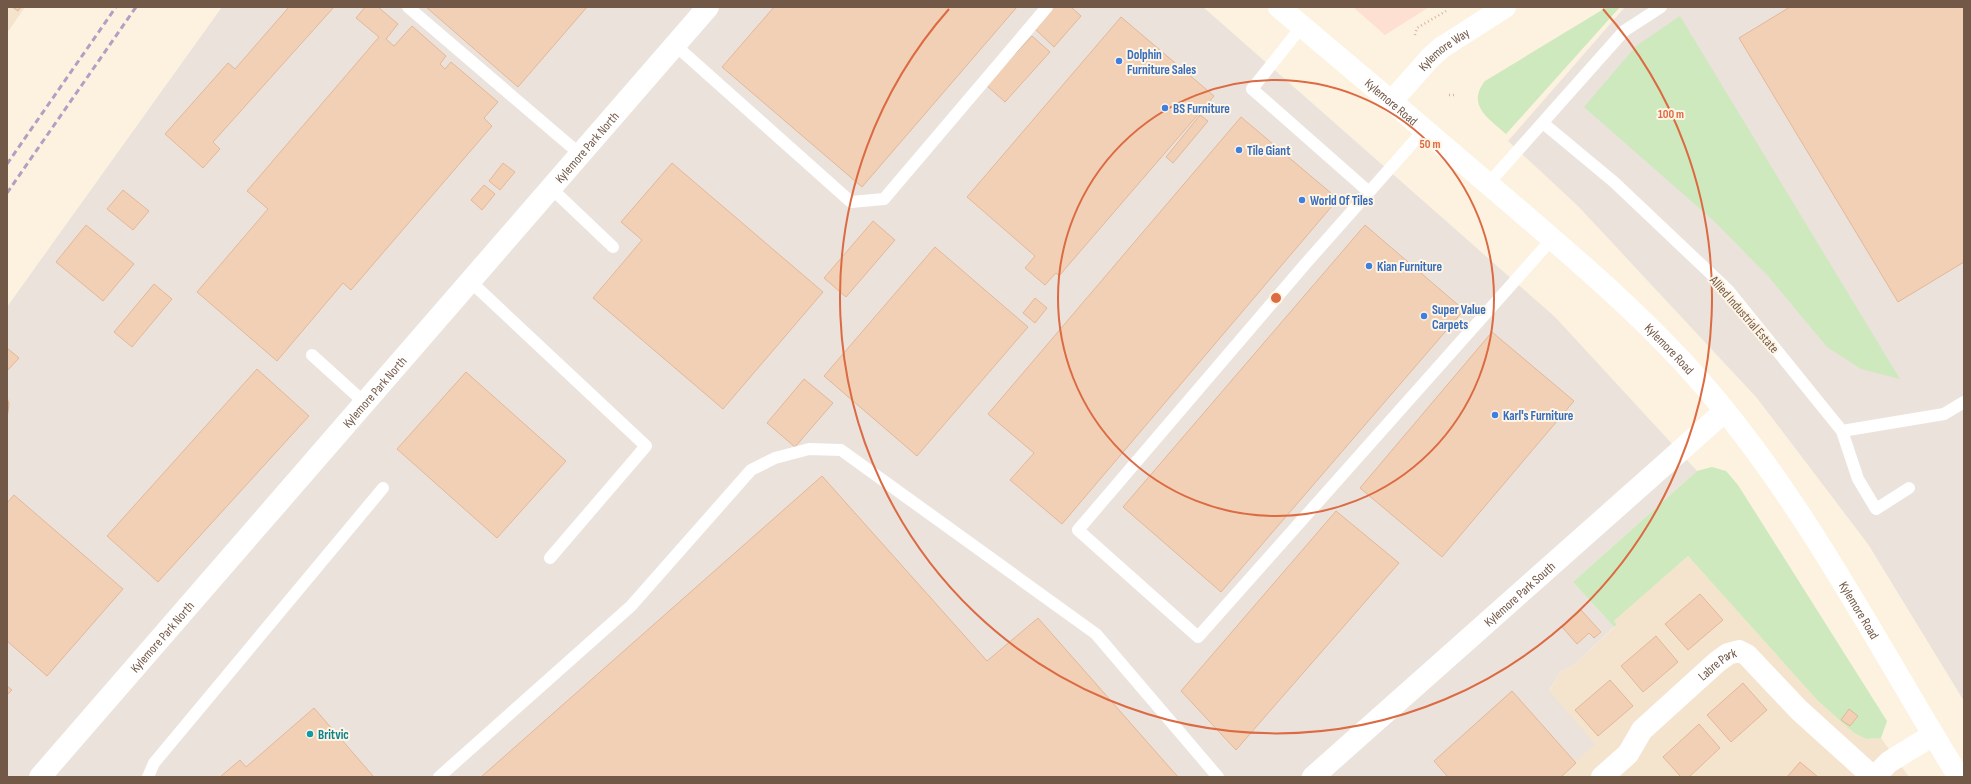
<svg xmlns="http://www.w3.org/2000/svg" width="1971" height="784" font-family="'Sofia Sans Condensed',sans-serif">
<style>
.residential{fill:#f4e3cd}
.commercial{fill:#fde0d2}
.industrial{fill:#eae2db}
.green{fill:#cee9be}
.building{fill:#f1d0b6;stroke:#e4b797}
.lines{fill:none;stroke-linecap:round;stroke-linejoin:round}
.path{stroke:#d6b39a;stroke-width:2.5;stroke-dasharray:1 3;stroke-linecap:butt}
.service{stroke:#fff;stroke-width:12}
.minor{stroke:#fff;stroke-width:22}
.secondary{stroke:#fff;stroke-width:22}
.rail{stroke:#b49fc4;stroke-width:3;stroke-dasharray:6 4;stroke-linecap:butt}
.ring{fill:none;stroke:#dc6a42;stroke-width:2}
.shop-dot{fill:#3f7fe0;stroke:#fff5e5;stroke-width:1.5}
.culture-dot{fill:#0f9aa8;stroke:#fff5e5;stroke-width:1.5}
.labels{text-anchor:middle;stroke-width:4;stroke-linejoin:round;paint-order:stroke}
.street-label{font-size:13px;fill:#725847;stroke:#fff5e5}
.shop-label{font-size:13px;font-weight:bold;fill:#366cbe;stroke:#fff5e5;text-anchor:start}
.culture-label{font-size:13px;font-weight:bold;fill:#0d838f;stroke:#fff5e5;text-anchor:start}
.centre{fill:#dc6a42;stroke:#fff5e5;stroke-width:2}
.ring-label{font-size:12px;text-anchor:middle;font-weight:bold;fill:#dc6a42;stroke:#fff5e5;stroke-width:4;stroke-linejoin:round;paint-order:stroke}
</style>
<rect width="100%" height="100%" fill="#fcf2df"/>
<path class="residential" d="M 7,7 L 25,7 L 7,33 Z
M 1688,556 L 1818,701 L 1854,733 L 1866,739 L 1881,738 L 1909,777 L 1558,777 L 1549,692 L 1560,672 L 1576,663 L 1617,625 L 1614,621 Z"/>
<path class="commercial" d="M 1353,7 L 1429,7 L 1385,35 Z"/>
<path class="industrial" d="M 222,7 L 1203,7 L 1555,317 L 1697,471 L 1573,582 L 1614,627 L 1576,663 L 1560,672 L 1549,691 L 1595,744 L 1558,777 L 7,777 L 7,307 Z
M 1625,7 L 1964,7 L 1964,701 L 1868,544 L 1757,398 L 1578,206 L 1508,141 Z"/>
<path class="green" d="M 1607,7 L 1620,7 L 1506,134 C 1489,119 1466,105 1485,81 Z
M 1680,16 L 1900,379 L 1861,369 L 1827,347 L 1768,276 L 1715,222 L 1584,107 L 1636,46 Z
M 1712,467 L 1726,471 L 1738,485 L 1887,721 L 1881,738 L 1866,739 L 1854,733 L 1818,701 L 1688,556 L 1614,621 L 1617,625 L 1614,627 L 1573,582 L 1697,471 Z"/>
<path class="building" d="M 12,7 L 21,7 L 18,11 Z
M 289,7 L 334,7 L 213,142 L 220,149 L 203,168 L 165,134 L 228,63 L 235,69 Z
M 365,7 L 378,7 L 398,24 L 386,39 L 394,46 L 412,26 L 446,56 L 440,64 L 445,69 L 451,62 L 498,102 L 484,118 L 492,126 L 351,290 L 343,283 L 277,361 L 197,292 L 268,209 L 247,191 L 379,37 L 356,18 Z
M 426,7 L 587,7 L 518,87 Z
M 774,7 L 1017,7 L 862,187 L 722,67 Z
M 1053,7 L 1071,7 L 1081,16 L 1054,47 L 1034,28 Z
M 1790,7 L 1964,7 L 1964,262 L 1898,302 L 1739,38 Z
M 1121,17 L 1214,96 L 1059,276 L 1056,273 L 1045,285 L 1025,268 L 1035,256 L 967,197 Z
M 1032,36 L 1050,52 L 1005,102 L 986,85 Z
M 1200,115 L 1208,121 L 1173,163 L 1166,157 Z
M 1241,117 L 1338,199 L 1062,524 L 1010,480 L 1034,453 L 988,414 Z
M 503,163 L 515,172 L 500,190 L 489,181 Z
M 672,163 L 823,292 L 723,409 L 593,298 L 642,240 L 621,222 Z
M 484,185 L 495,194 L 482,210 L 471,200 Z
M 123,190 L 149,211 L 133,230 L 107,209 Z
M 873,221 L 895,240 L 846,297 L 824,278 Z
M 86,225 L 134,264 L 103,301 L 56,262 Z
M 1365,225 L 1464,310 L 1221,592 L 1123,507 Z
M 935,247 L 1028,327 L 917,456 L 824,376 Z
M 154,284 L 172,299 L 132,347 L 114,332 Z
M 1035,298 L 1047,308 L 1035,323 L 1023,313 Z
M 1492,332 L 1574,401 L 1442,557 L 1360,488 Z
M 7,348 L 19,358 L 7,371 Z
M 257,369 L 309,416 L 158,582 L 107,536 Z
M 466,372 L 566,461 L 497,538 L 397,449 Z
M 804,379 L 833,403 L 795,447 L 767,423 Z
M 7,397 L 9,404 L 7,419 Z
M 822,476 L 987,661 L 1038,618 L 1178,777 L 481,777 Z
M 14,495 L 123,589 L 47,676 L 7,641 L 7,503 Z
M 1336,511 L 1399,563 L 1236,750 L 1181,691 Z
M 1700,594 L 1723,620 L 1688,650 L 1665,624 Z
M 1581,610 L 1601,632 L 1594,638 L 1589,633 L 1577,644 L 1562,627 Z
M 1656,636 L 1678,662 L 1643,692 L 1621,666 Z
M 1610,680 L 1633,706 L 1598,736 L 1575,710 Z
M 1743,683 L 1767,710 L 1731,742 L 1707,715 Z
M 7,686 L 12,690 L 7,695 Z
M 1512,691 L 1576,763 L 1561,777 L 1448,777 L 1434,761 Z
M 314,708 L 374,777 L 220,777 L 240,760 L 246,767 Z
M 1849,709 L 1858,716 L 1850,726 L 1841,720 Z
M 1699,724 L 1720,748 L 1689,777 L 1681,777 L 1663,757 Z
M 1800,762 L 1818,777 L 1787,777 Z"/>
<g class="lines">
<path class="path" d="M 1415,35 L 1417,28 L 1446,11
M 1449,95 L 1455,95"/>
<path class="service" d="M 408,7 L 581,155
M 1302,26 L 1252,89 L 1369,192
M 675,45 L 851,202 L 884,199 L 1047,7
M 1543,123 L 1614,182 L 1728,290 L 1842,431 L 1944,414 L 1964,402
M 1424,130 L 1307,262 L 1078,530 L 1198,637 L 1552,239
M 1488,184 L 1624,31 L 1661,7
M 552,189 L 613,247
M 471,282 L 646,446 L 550,558
M 312,355 L 365,403
M 1842,431 L 1858,479 L 1876,509 L 1909,488
M 148,777 L 154,763 L 383,488
M 439,777 L 631,606 L 751,470 L 775,458 L 809,449 L 841,450 L 1096,634 L 1218,777"/>
<g class="minor">
<path id="s1" d="M 1391,102 L 1430,58 L 1441,48 L 1505,7"/>
<path id="s2" d="M 40,777 L 708,7"/>
<path id="s3" d="M 1313,777 L 1725,411"/>
<path id="s4" d="M 1602,777 L 1628,754 L 1642,730 L 1717,662 L 1728,654 L 1739,651 L 1747,655 L 1799,710 L 1873,777"/>
<path d="M 1874,777 L 1889,762 L 1933,735"/>
</g>
<path class="secondary" id="s5" d="M 1279,7 C 1358,73 1436,139 1514,206 C 1578,261 1644,317 1700,381 C 1804,500 1876,643 1959,777"/>
<path class="rail" d="M 7,164 L 116,7
M 7,193 L 136,7"/>
</g>
<g class="ring">
<circle cx="1276" cy="298" r="218"/>
<path d="M1603 9A436 436 0 1 1 949 9"/>
</g>
<g class="shop-dot">
<circle cx="1119" cy="61" r="4"/>
<circle cx="1165" cy="108" r="4"/>
<circle cx="1239" cy="150" r="4"/>
<circle cx="1302" cy="200" r="4"/>
<circle cx="1369" cy="266" r="4"/>
<circle cx="1424" cy="316" r="4"/>
<circle cx="1495" cy="415" r="4"/>
</g>
<circle class="culture-dot" cx="310" cy="734" r="4"/>
<g class="labels">
<g class="street-label">
<text dy="5" stroke="none"><textPath href="#s1" startOffset="75">Kylemore Way</textPath></text>
<text dy="5" stroke="none"><textPath href="#s5" startOffset="147">Kylemore Road</textPath></text>
<text dy="5" stroke="none"><textPath href="#s2" startOffset="834">Kylemore Park North</textPath></text>
<text transform="translate(1745 314) rotate(49)" y="5">Allied Industrial Estate</text>
<text dy="5" stroke="none"><textPath href="#s5" startOffset="519">Kylemore Road</textPath></text>
<text dy="5" stroke="none"><textPath href="#s2" startOffset="510">Kylemore Park North</textPath></text>
<text dy="5" stroke="none"><textPath href="#s3" startOffset="276">Kylemore Park South</textPath></text>
<text dy="5" stroke="none"><textPath href="#s5" startOffset="843">Kylemore Road</textPath></text>
<text dy="5" stroke="none"><textPath href="#s2" startOffset="186">Kylemore Park North</textPath></text>
<text dy="5" stroke="none"><textPath href="#s4" startOffset="163">Labre Park</textPath></text>
</g>
<g class="shop-label">
<text x="1127" y="59">Dolphin<tspan x="1127" dy="15">Furniture Sales</tspan></text>
<text x="1173" y="113">BS Furniture</text>
<text x="1247" y="155">Tile Giant</text>
<text x="1310" y="205">World Of Tiles</text>
<text x="1377" y="271">Kian Furniture</text>
<text x="1432" y="314">Super Value<tspan x="1432" dy="15">Carpets</tspan></text>
<text x="1503" y="420">Karl's Furniture</text>
</g>
<g class="culture-label">
<text x="318" y="739">Britvic</text>
</g>
</g>
<circle cx="1276" cy="298" r="6" class="centre"/>
<g class="ring-label">
<text x="1671" y="118">100 m</text>
<text x="1430" y="148">50 m</text>
</g>
<rect width="1971" height="784" fill="none" stroke="#725847" stroke-width="16"/>
</svg>
